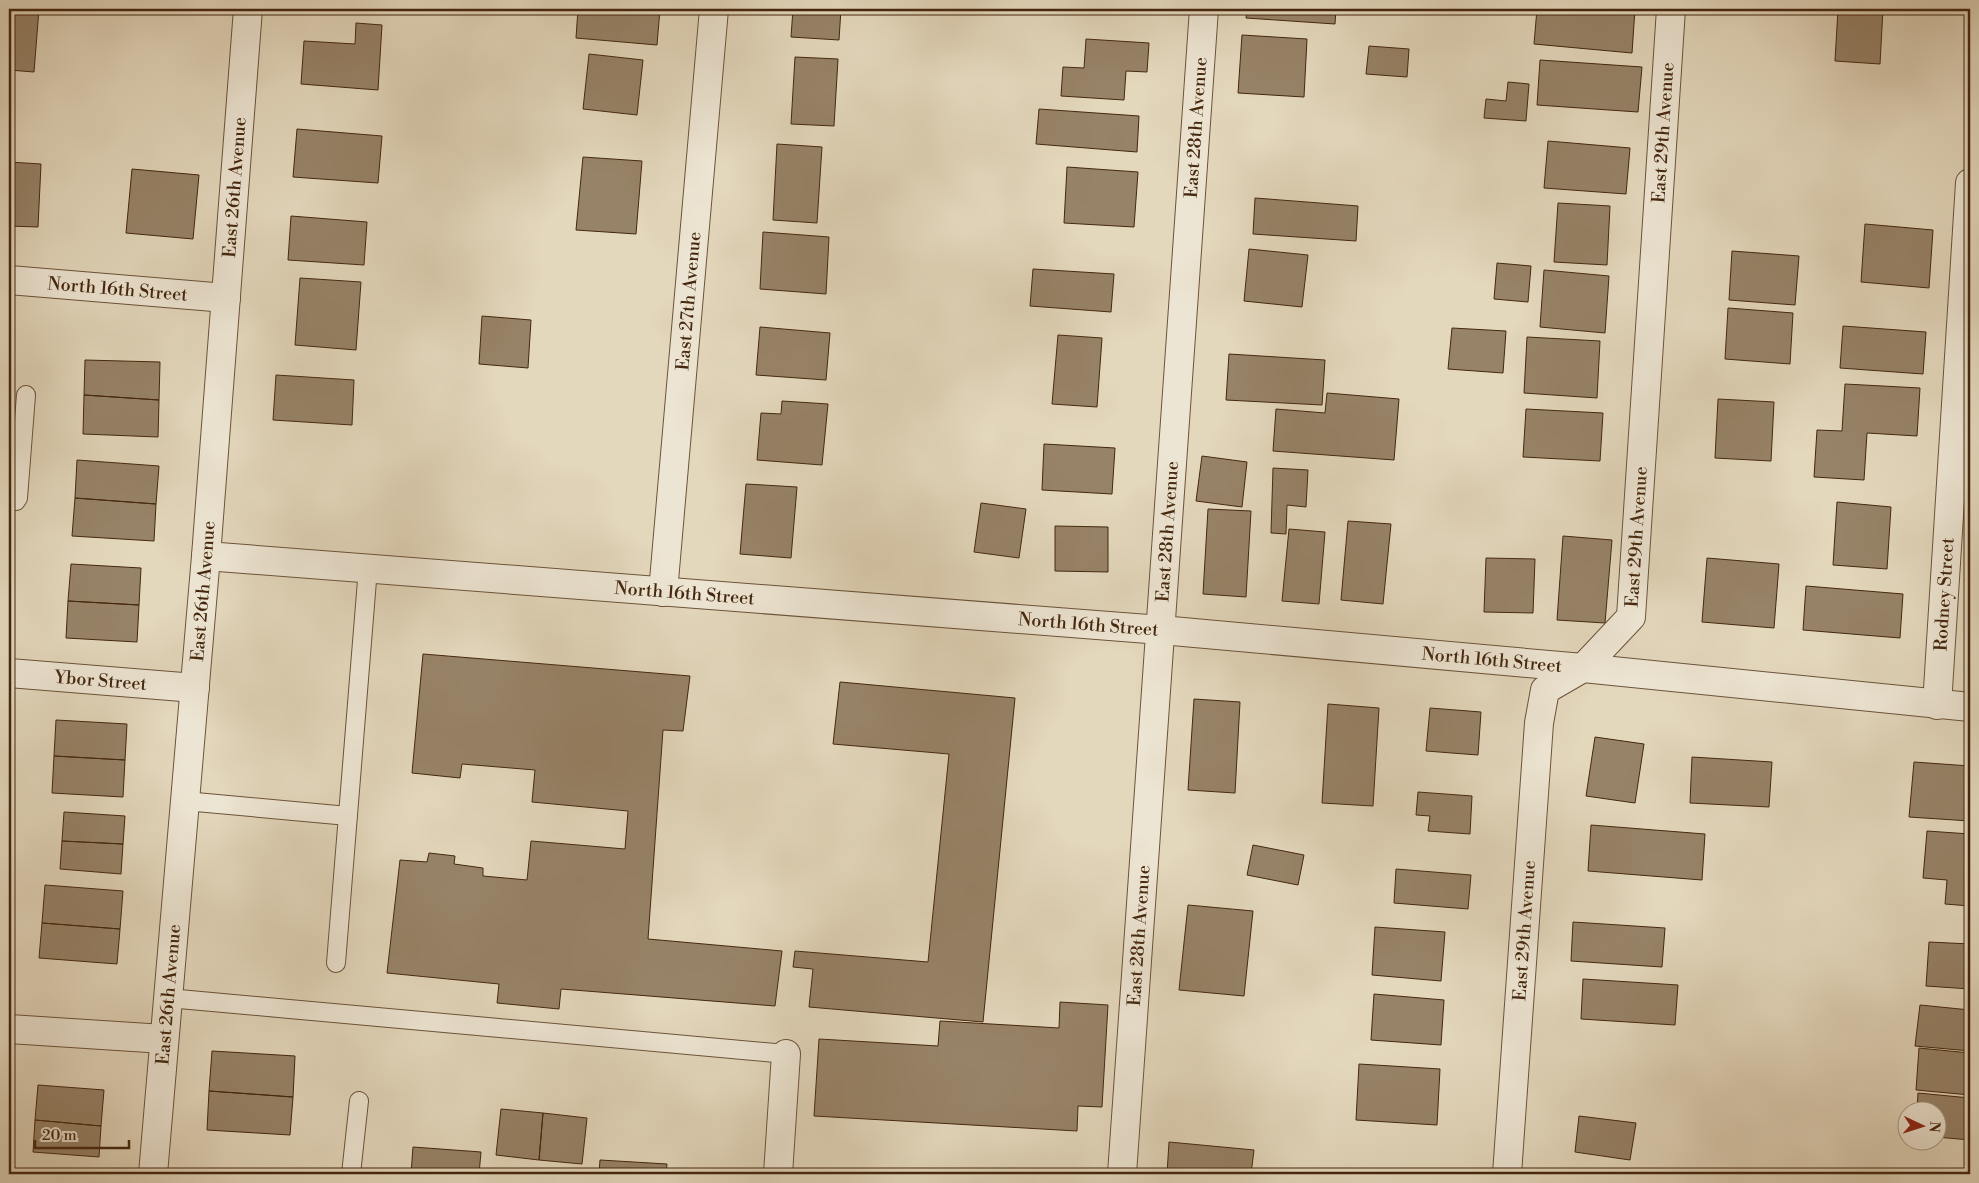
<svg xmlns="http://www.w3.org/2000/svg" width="1979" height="1183" font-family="'Libre Bodoni',serif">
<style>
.building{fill:#978368;stroke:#44270e}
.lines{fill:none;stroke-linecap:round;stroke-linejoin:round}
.service-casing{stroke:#6c533a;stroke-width:20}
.minor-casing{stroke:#6c533a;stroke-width:30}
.tertiary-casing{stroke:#6c533a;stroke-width:30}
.service{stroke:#ede5d3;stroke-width:18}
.minor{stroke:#ede5d3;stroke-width:28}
.tertiary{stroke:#ede5d3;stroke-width:28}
.labels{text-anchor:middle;stroke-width:4;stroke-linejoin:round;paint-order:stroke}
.street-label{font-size:18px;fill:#44270e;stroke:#ede5d3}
</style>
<rect width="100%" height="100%" fill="#e3d7bc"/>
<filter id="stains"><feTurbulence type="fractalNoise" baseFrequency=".004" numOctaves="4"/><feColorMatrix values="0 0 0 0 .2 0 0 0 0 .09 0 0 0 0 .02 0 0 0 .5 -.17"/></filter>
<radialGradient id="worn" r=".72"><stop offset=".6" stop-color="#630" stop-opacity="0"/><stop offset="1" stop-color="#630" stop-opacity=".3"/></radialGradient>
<path class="building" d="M 9,9 L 39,9 L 34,72 L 9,70 Z
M 578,9 L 660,9 L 657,45 L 576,38 Z
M 793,9 L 841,9 L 839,40 L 791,37 Z
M 1247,9 L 1336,9 L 1335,24 L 1246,18 Z
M 1537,9 L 1635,9 L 1632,53 L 1534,44 Z
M 1838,9 L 1883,9 L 1880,64 L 1835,61 Z
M 356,23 L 382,25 L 378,90 L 301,84 L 304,41 L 355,44 Z
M 1242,35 L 1307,39 L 1304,97 L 1238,93 Z
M 1086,39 L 1149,43 L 1147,72 L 1126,71 L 1124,100 L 1061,96 L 1063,67 L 1084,68 Z
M 1369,46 L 1409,49 L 1407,77 L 1366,74 Z
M 589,54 L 643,60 L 637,115 L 583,109 Z
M 795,57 L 838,59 L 834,126 L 791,124 Z
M 1540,60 L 1642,67 L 1638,112 L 1537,105 Z
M 1508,82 L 1529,84 L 1526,121 L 1484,118 L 1486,99 L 1506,101 Z
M 1039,109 L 1139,116 L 1137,152 L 1036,144 Z
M 297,129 L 382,136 L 378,183 L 293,177 Z
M 1548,141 L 1630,148 L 1626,194 L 1544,188 Z
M 777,144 L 822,147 L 817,223 L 773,220 Z
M 583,157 L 642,161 L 636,234 L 576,230 Z
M 9,162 L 41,164 L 38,227 L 9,226 Z
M 1067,167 L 1138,172 L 1134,227 L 1064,223 Z
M 132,169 L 199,175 L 193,239 L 126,233 Z
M 1255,198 L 1358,206 L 1356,241 L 1253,234 Z
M 1558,203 L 1610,206 L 1607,265 L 1554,262 Z
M 291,216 L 367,222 L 364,265 L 288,260 Z
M 1865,224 L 1933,230 L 1929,288 L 1861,282 Z
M 763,232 L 829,237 L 826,294 L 760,289 Z
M 1249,249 L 1308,255 L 1302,307 L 1244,301 Z
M 1732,251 L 1799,256 L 1795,305 L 1729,300 Z
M 1497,263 L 1531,266 L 1528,302 L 1494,299 Z
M 1033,269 L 1114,274 L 1111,312 L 1030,306 Z
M 1544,270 L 1609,276 L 1605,333 L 1540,327 Z
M 300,278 L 361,282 L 356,350 L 295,345 Z
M 1728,308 L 1793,313 L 1790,364 L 1725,359 Z
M 482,316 L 531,320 L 528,368 L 479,364 Z
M 1843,326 L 1926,332 L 1923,374 L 1840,368 Z
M 760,327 L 830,333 L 826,380 L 756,375 Z
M 1452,328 L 1506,331 L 1503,373 L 1448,369 Z
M 1058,335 L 1102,338 L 1097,407 L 1052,404 Z
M 1527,337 L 1600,341 L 1597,398 L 1524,393 Z
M 1229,354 L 1325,360 L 1322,405 L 1226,400 Z
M 85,360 L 160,362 L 159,400 L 84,395 Z
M 276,375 L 354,380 L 352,425 L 273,420 Z
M 1845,384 L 1920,388 L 1917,436 L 1867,433 L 1864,480 L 1814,477 L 1817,430 L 1842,431 Z
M 1327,393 L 1399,399 L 1394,460 L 1273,451 L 1276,409 L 1325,413 Z
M 84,395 L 159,400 L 158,437 L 83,434 Z
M 1718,399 L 1774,402 L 1771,461 L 1715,458 Z
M 782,401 L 828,404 L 822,465 L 757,460 L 761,413 L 781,414 Z
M 1526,409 L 1603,413 L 1600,461 L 1523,457 Z
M 1044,444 L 1115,448 L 1112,494 L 1042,490 Z
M 1202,456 L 1247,462 L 1242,507 L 1196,501 Z
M 77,460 L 159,466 L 156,504 L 75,498 Z
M 1273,468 L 1308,470 L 1306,507 L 1287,505 L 1286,534 L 1271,533 Z
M 746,484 L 797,487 L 791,558 L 740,554 Z
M 75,498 L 156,504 L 154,541 L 72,536 Z
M 1837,502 L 1891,507 L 1887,569 L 1833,565 Z
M 981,503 L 1026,509 L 1019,558 L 974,552 Z
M 1208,509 L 1251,511 L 1246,597 L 1203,594 Z
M 1348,521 L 1391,524 L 1383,604 L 1341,600 Z
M 1055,526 L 1108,527 L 1108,572 L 1055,571 Z
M 1289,529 L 1325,532 L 1319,604 L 1282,601 Z
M 1563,536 L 1612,540 L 1605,623 L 1557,620 Z
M 1486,558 L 1535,559 L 1533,613 L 1484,612 Z
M 1707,558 L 1779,564 L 1774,628 L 1702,622 Z
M 71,564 L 141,568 L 139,605 L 68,601 Z
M 1806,586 L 1903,594 L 1900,638 L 1803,630 Z
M 68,601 L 139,605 L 137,642 L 66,638 Z
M 423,654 L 690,676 L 683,731 L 663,730 L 648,939 L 782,951 L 775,1006 L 561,989 L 559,1009 L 497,1003 L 499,984 L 387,973 L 400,860 L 427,862 L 429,853 L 455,856 L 454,864 L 483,868 L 483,876 L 527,880 L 531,841 L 625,849 L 628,811 L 532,802 L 535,770 L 462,764 L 460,778 L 412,773 Z
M 840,682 L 1015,698 L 983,1022 L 809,1007 L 813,969 L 793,967 L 795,951 L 928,962 L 949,754 L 833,744 Z
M 1194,699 L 1240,702 L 1235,793 L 1188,790 Z
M 1328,704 L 1379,708 L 1373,806 L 1322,803 Z
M 1430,708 L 1481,712 L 1478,755 L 1426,751 Z
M 56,720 L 127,724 L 125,760 L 54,756 Z
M 1595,737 L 1644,744 L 1635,803 L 1586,796 Z
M 54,756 L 125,760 L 123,797 L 52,793 Z
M 1692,757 L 1772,762 L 1769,807 L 1690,803 Z
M 1914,762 L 1970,766 L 1970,821 L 1909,817 Z
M 1418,792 L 1472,796 L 1470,834 L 1428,831 L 1430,816 L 1416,815 Z
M 64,812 L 125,816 L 123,844 L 62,841 Z
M 1591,825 L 1705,834 L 1702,880 L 1588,871 Z
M 1927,831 L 1970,834 L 1970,906 L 1945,904 L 1947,880 L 1923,878 Z
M 62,841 L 123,844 L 121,874 L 60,869 Z
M 1253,845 L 1304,855 L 1298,885 L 1247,875 Z
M 1396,869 L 1471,875 L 1468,909 L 1394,903 Z
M 45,885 L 123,891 L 120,929 L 42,923 Z
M 1188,905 L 1253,911 L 1244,996 L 1179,990 Z
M 1573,922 L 1665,928 L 1662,967 L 1571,961 Z
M 42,923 L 120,929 L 117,964 L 39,958 Z
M 1375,927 L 1445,932 L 1441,981 L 1372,975 Z
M 1929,942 L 1970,944 L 1970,989 L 1926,986 Z
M 1583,979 L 1678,985 L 1675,1025 L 1581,1019 Z
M 1374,994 L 1444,1000 L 1441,1045 L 1371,1040 Z
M 1060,1002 L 1108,1005 L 1102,1107 L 1078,1106 L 1077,1131 L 814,1116 L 819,1039 L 938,1046 L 940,1021 L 1059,1028 Z
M 1920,1005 L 1970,1010 L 1970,1051 L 1915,1046 Z
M 1919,1048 L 1970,1053 L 1970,1095 L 1916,1090 Z
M 212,1051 L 295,1056 L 293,1097 L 209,1091 Z
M 1359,1064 L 1440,1069 L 1437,1125 L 1356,1120 Z
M 38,1085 L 104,1090 L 101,1126 L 35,1120 Z
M 209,1091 L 293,1097 L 290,1135 L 207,1130 Z
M 1918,1093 L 1970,1098 L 1970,1140 L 1936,1137 L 1936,1110 L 1917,1110 Z
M 501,1109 L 543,1113 L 539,1160 L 496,1155 Z
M 543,1113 L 587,1118 L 582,1164 L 539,1160 Z
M 1579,1116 L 1636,1123 L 1630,1160 L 1575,1152 Z
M 35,1120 L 101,1126 L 99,1157 L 33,1152 Z
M 1169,1142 L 1254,1150 L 1251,1174 L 1167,1174 Z
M 413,1147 L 481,1152 L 479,1174 L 411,1174 Z
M 600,1160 L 667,1164 L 666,1174 L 599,1174 Z"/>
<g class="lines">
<g class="service-casing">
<path id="service" d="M 9,501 L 16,501 L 18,498 L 26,395
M 185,801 L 348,816
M 336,963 L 368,568
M 168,998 L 786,1054
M 351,1174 L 359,1101"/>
</g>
<g class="minor-casing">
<g id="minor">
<path id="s1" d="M 9,280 L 226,298"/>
<path id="s2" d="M 206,556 L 1161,630 L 1583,668 L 1970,707"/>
<path id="s3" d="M 663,592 L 714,9"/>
<path id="s4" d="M 9,673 L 195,688"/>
<path id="s5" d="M 1937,705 L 1970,183"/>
<path d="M 9,1029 L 164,1039"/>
<path d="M 778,1174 L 786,1054"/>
<path id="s6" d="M 1122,1174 L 1204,9"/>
<path id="s7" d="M 1507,1174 L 1539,723 L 1545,690 L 1583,668 L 1631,617 L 1671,9"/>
</g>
</g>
<g class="tertiary-casing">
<g id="tertiary">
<path id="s8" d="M 153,1174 L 206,556 L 248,9"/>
</g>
</g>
<use href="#service" class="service"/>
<use href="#minor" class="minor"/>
<use href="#tertiary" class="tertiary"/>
</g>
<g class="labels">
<g class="street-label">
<text dy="6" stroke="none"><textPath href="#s6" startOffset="1049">East 28th Avenue</textPath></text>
<text dy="6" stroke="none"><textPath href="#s7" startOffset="1085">East 29th Avenue</textPath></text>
<text dy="6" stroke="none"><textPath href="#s8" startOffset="990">East 26th Avenue</textPath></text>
<text dy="6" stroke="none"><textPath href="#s1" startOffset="109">North 16th Street</textPath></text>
<text dy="6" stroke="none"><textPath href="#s3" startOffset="292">East 27th Avenue</textPath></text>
<text dy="6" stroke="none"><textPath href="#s6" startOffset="644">East 28th Avenue</textPath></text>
<text dy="6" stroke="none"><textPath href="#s7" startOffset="680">East 29th Avenue</textPath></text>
<text dy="6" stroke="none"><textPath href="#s8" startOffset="585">East 26th Avenue</textPath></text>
<text dy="6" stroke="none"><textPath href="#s2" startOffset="480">North 16th Street</textPath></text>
<text dy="6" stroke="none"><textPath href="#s5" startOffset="111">Rodney Street</textPath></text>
<text dy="6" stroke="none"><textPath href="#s2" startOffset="885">North 16th Street</textPath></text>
<text dy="6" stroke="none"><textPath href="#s2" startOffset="1290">North 16th Street</textPath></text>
<text dy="6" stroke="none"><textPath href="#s4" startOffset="92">Ybor Street</textPath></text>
<text dy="6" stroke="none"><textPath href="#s7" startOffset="244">East 29th Avenue</textPath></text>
<text dy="6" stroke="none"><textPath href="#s6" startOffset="239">East 28th Avenue</textPath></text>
<text dy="6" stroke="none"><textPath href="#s8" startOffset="180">East 26th Avenue</textPath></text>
</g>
</g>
<rect width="1979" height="1183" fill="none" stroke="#e3d7bc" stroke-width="30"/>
<rect x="10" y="10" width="1959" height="1163" fill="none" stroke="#44270e" stroke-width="2.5"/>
<rect x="15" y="15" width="1949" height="1153" fill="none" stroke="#44270e"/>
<g transform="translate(1922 1126) rotate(94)"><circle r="24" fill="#ede5d3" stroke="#a99984"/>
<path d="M0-4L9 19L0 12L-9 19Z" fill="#8f2418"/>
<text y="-8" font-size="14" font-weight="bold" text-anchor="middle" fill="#44270e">N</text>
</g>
<path d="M35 1140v8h94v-8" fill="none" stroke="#44270e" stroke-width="2.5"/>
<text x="42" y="1140" font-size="15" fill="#44270e" stroke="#ede5d3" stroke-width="4" paint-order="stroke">20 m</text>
<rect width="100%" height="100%" filter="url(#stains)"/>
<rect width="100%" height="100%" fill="url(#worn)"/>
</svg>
